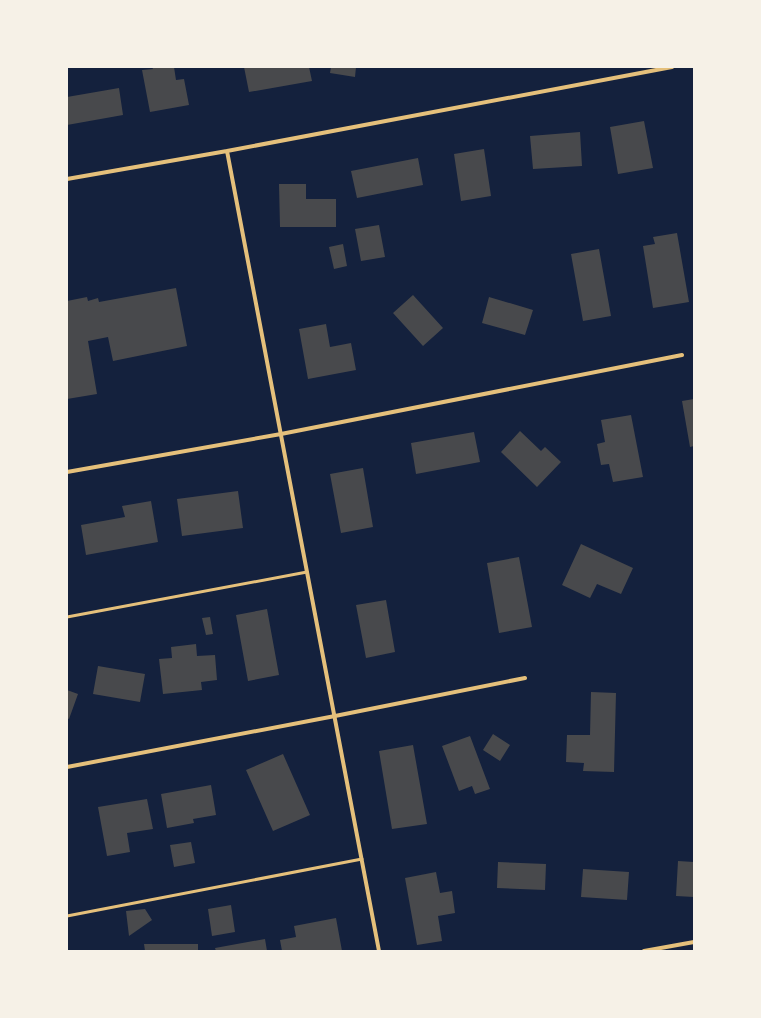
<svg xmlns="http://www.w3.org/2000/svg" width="761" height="1018" font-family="Merriweather,serif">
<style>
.building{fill:#48494c}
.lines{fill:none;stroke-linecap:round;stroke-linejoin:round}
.service{stroke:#e5c07b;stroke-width:3}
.minor{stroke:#e5c07b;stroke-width:4}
</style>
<rect width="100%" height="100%" fill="#14213d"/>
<path class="building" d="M 152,67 L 174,67 L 176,80 L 184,79 L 189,105 L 150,112 L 142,70 L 153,69 Z
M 244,67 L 309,67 L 312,81 L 249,92 Z
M 331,67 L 356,67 L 355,77 L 330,73 Z
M 119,88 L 123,115 L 67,125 L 67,97 Z
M 644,121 L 653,168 L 618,174 L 610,127 Z
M 580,132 L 582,166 L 533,169 L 530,136 Z
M 484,149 L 491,196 L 461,201 L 454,154 Z
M 418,158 L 423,185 L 357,198 L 351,171 Z
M 279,184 L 306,184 L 306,199 L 336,199 L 336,227 L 280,227 Z
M 379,225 L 385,257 L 361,261 L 355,229 Z
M 677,233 L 689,302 L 653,308 L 643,246 L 655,244 L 653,237 Z
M 343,244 L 347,266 L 334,269 L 329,247 Z
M 599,249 L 611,316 L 583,321 L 571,254 Z
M 176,288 L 187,346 L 113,361 L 108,337 L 88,341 L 97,394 L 67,399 L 67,301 L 87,297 L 88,301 L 98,298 L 99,302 Z
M 413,295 L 443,328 L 423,346 L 393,313 Z
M 489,297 L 533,310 L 525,335 L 482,323 Z
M 326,324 L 330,347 L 351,343 L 356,370 L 308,379 L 299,329 Z
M 694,399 L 694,446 L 690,447 L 682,401 Z
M 631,415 L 643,477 L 613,482 L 609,464 L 601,465 L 597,444 L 605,442 L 601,420 Z
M 520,431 L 541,451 L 545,447 L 561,462 L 537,487 L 501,452 Z
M 474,432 L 480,462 L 416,474 L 411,443 Z
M 363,468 L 373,527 L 341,533 L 330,474 Z
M 238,491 L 243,528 L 182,536 L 177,499 Z
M 151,501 L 158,542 L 86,555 L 81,525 L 125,517 L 122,506 Z
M 581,544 L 633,568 L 621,594 L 597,584 L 590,598 L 562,585 Z
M 519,557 L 532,627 L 499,633 L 487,563 Z
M 386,600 L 395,652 L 366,658 L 356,605 Z
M 267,609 L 279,675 L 248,681 L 236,615 Z
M 210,617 L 213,634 L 206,635 L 202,618 Z
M 196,644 L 197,656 L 215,655 L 217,680 L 201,682 L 202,690 L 163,694 L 159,659 L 172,658 L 171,647 Z
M 98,666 L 145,674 L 140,702 L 93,694 Z
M 67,690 L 78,694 L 69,719 L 67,718 Z
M 591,692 L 616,693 L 614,772 L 583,771 L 584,763 L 566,762 L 567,735 L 590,735 Z
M 493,734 L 510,745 L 500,761 L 483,750 Z
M 470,736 L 490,789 L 475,794 L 472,786 L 459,791 L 442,746 Z
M 413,745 L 427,824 L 392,829 L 379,751 Z
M 283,754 L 310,815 L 273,831 L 246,770 Z
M 211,785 L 216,815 L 193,819 L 194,823 L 167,828 L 161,794 Z
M 147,799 L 153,829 L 127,833 L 130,852 L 107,856 L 98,807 Z
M 191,842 L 195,863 L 174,867 L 170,845 Z
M 678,861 L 694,862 L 694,897 L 676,896 Z
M 498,862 L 546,864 L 545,890 L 497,888 Z
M 583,869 L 629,872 L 627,900 L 581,897 Z
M 436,872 L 440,893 L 452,891 L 455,913 L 438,916 L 442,941 L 417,945 L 405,878 Z
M 231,905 L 235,932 L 212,936 L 208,909 Z
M 145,909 L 152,920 L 129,936 L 126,911 Z
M 336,918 L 342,951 L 282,951 L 280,940 L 296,937 L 294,926 Z
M 265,939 L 267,951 L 216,951 L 215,948 Z
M 144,944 L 198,944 L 198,951 L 145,951 Z"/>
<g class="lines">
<path class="service" d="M 67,617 L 307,572
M 67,916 L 362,859"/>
<path class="minor" d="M 227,151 L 379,951
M 67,179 L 227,151 L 672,67
M 67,472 L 281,434 L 682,355
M 67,767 L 335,716 L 525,678
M 644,951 L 694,942"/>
</g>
<rect width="761" height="1018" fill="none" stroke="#f6f1e7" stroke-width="136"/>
</svg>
